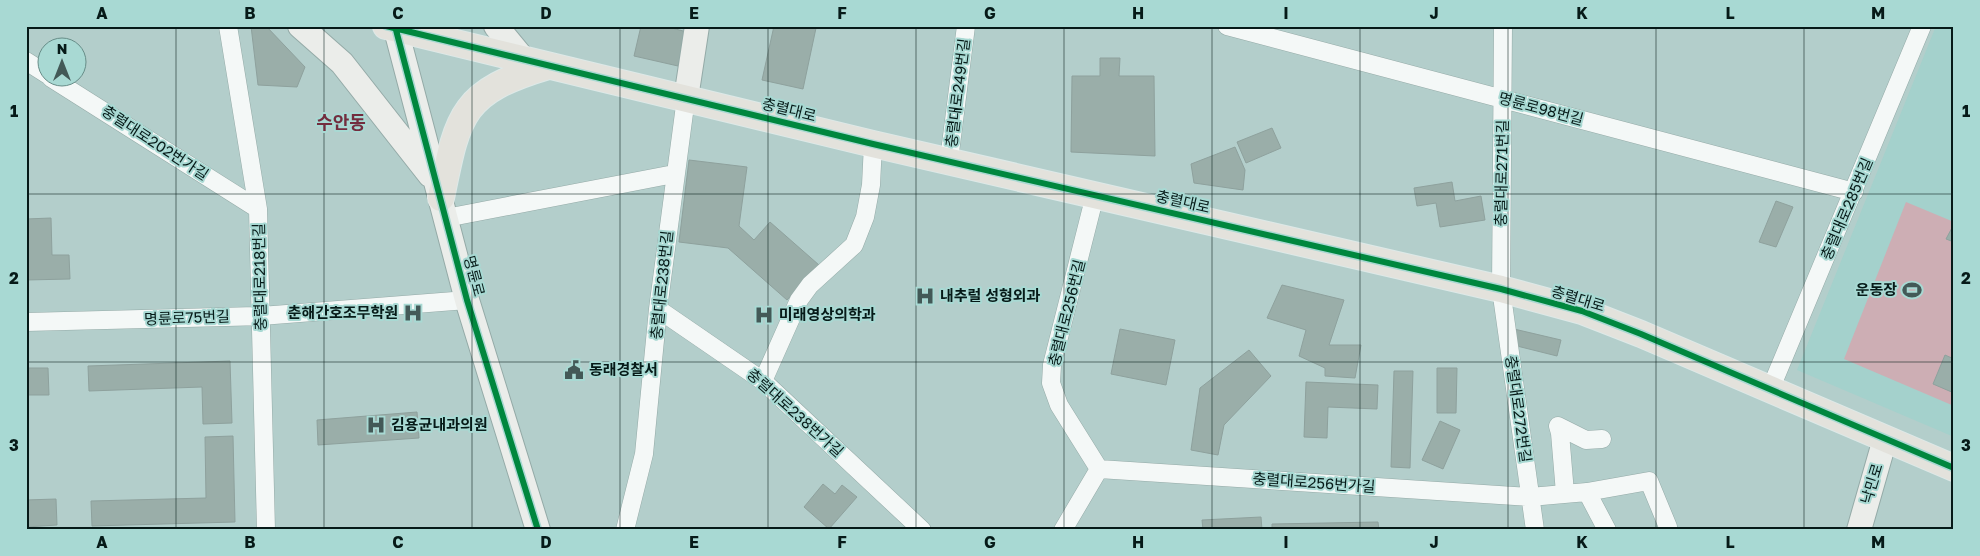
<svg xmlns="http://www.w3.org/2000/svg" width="1980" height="556" font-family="'Golos Text','Noto Sans KR',sans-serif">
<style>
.built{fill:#a4d1cc}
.green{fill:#cdaeb4}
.building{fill:#9aaea9;stroke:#8ea19d}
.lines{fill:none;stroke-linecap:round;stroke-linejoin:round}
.street-casing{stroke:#94aaa7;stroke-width:19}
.secondary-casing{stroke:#94aaa7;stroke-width:26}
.primary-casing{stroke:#dde9e8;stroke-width:28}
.street{stroke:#f4f8f7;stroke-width:18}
.secondary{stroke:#ebedea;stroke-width:24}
.primary{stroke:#e3e2dc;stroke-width:26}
.cycleway-casing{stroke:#a8d9d3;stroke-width:9}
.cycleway{stroke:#00873e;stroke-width:6}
.grid{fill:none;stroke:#061a18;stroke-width:1;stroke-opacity:0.55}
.labels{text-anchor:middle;stroke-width:4;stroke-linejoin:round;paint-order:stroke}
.street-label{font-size:15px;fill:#061a18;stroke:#a8d9d3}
.poi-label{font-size:15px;font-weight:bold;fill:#061a18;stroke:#a8d9d3;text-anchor:start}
.quarter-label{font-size:18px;font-weight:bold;fill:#732d3e;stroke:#a8d9d3}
.neatline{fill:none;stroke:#061a18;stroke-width:2}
.grid-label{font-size:16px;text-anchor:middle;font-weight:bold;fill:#061a18}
</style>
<rect width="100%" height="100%" fill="#b3cecb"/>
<path class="built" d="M 1936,26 L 1954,26 L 1954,437 L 1797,370 Z"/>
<path class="green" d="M 1906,202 L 1954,222 L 1954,406 L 1844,359 Z"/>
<path class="building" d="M 251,26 L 266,26 L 305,67 L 297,87 L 258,85 Z
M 641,26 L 664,26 L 687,32 L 678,66 L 634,56 Z
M 774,26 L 816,28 L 803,89 L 762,80 Z
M 1100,58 L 1120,58 L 1119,76 L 1154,76 L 1155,156 L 1071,152 L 1072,76 L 1100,76 Z
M 1272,128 L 1281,148 L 1246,163 L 1237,142 Z
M 1235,147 L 1245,170 L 1243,190 L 1194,183 L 1191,164 Z
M 689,160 L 747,167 L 739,226 L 754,240 L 770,222 L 819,265 L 787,300 L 728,248 L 679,242 Z
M 1452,182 L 1455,201 L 1481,196 L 1485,220 L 1440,227 L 1436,203 L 1417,206 L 1414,188 Z
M 1776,201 L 1793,207 L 1776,247 L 1759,242 Z
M 51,218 L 52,255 L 69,255 L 70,279 L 26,280 L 26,219 Z
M 1954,224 L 1954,242 L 1946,239 Z
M 1282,285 L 1344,300 L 1329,345 L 1361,345 L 1355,378 L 1325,376 L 1325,368 L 1299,356 L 1306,330 L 1267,318 Z
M 1120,329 L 1175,340 L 1166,385 L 1111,374 Z
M 1514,329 L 1561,340 L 1557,356 L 1517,346 Z
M 1249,350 L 1271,376 L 1224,425 L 1218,455 L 1191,450 L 1200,388 Z
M 1945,355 L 1954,359 L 1954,393 L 1933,384 Z
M 230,361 L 232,423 L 203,424 L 202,387 L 89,391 L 88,366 Z
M 26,368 L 48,368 L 49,395 L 26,395 Z
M 1437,368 L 1457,368 L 1456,413 L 1437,413 Z
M 1394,371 L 1413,371 L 1410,468 L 1391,467 Z
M 1306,382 L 1378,385 L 1377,409 L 1328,407 L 1327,438 L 1304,437 Z
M 417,412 L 419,438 L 318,445 L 317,420 Z
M 1440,421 L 1460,430 L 1443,469 L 1422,460 Z
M 233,436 L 235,522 L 92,526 L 91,501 L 206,498 L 205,437 Z
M 823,484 L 835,494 L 842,485 L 857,497 L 829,529 L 804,507 Z
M 56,499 L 57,525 L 26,527 L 26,500 Z
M 1261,517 L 1262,530 L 1203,530 L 1202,520 Z
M 1378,522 L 1379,530 L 1272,530 L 1272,524 Z"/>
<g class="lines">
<g class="street-casing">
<path id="street" d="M 228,26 L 258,209 L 266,530
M 1227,26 L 1854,192
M 1503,26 L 1501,289 L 1535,530
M 26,61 L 48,75
M 51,78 L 258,209
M 949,160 L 966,26
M 446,218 L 674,174
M 658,309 L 763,381 L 922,530
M 26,322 L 261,316 L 467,300
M 763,381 L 799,300 L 810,285 L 854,245 L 865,217 L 871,185 L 873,144
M 1770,390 L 1922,26
M 1099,469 L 1530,497 L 1587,492 L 1649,481 L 1668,527
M 1587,492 L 1607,530
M 1565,493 L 1560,433 L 1558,426 L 1586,440 L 1602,439
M 625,530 L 644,454 L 658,309 L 686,98
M 1063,530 L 1099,469 L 1059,405 L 1051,383 L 1052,365 L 1095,195"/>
</g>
<g class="secondary-casing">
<path id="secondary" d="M 300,26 L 342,63 L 430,175
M 395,26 L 467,300 L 538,530
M 496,26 L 524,60
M 686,98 L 697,26
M 1859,530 L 1885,439"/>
</g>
<g class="primary-casing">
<path id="primary" d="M 386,26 L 873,144 L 1501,289 L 1582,311 L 1641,334 L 1954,468
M 441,198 C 458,114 461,92 548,66"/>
</g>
<use href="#street" class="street"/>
<use href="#secondary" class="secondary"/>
<use href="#primary" class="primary"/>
<g class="cycleway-casing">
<path id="cycleway" d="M 386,26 L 873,144 L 1501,289 L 1582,311 L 1641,334 L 1954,468
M 396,30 L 467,300 L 538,530"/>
</g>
<use href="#cycleway" class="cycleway"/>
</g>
<path class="grid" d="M 176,26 L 176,530M 324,26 L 324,530M 472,26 L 472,530M 620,26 L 620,530M 768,26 L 768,530M 916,26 L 916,530M 1064,26 L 1064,530M 1212,26 L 1212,530M 1360,26 L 1360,530M 1508,26 L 1508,530M 1656,26 L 1656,530M 1804,26 L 1804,530M 26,194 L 1954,194M 26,362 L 1954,362"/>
<defs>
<g id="stadium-bare" transform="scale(1.5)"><path d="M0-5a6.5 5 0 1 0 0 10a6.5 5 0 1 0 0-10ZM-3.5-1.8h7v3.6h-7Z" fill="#435957" stroke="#a8d9d3" stroke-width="2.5" paint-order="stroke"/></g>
<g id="hospital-bare" transform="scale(1.5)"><path d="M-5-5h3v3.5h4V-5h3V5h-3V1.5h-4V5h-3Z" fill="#435957" stroke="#a8d9d3" stroke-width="2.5" paint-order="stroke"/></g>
<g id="civic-bare" transform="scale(1.5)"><path d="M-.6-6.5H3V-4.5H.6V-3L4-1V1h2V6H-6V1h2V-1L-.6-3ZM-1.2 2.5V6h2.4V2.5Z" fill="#435957" stroke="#a8d9d3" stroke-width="2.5" paint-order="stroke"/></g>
</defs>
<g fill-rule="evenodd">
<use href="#stadium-bare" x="1912" y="290"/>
<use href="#hospital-bare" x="925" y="296"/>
<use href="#hospital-bare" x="413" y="313"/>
<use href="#hospital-bare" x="764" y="315"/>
<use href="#civic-bare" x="574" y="370"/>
<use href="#hospital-bare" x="376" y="425"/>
</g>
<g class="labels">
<g class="street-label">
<text transform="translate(958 93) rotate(-83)" y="5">충렬대로249번길</text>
<text transform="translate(1541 109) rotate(15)" y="5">명륜로98번길</text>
<text transform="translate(789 110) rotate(14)" y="5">충렬대로</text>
<text transform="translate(155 143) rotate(33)" y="5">충렬대로202번가길</text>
<text transform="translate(1502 173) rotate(-89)" y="5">충렬대로271번길</text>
<text transform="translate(1183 202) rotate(13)" y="5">충렬대로</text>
<text transform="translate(1847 209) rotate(-67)" y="5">충렬대로285번길</text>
<text transform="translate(474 276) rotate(75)" y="5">명륜로</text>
<text transform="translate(260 277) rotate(-91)" y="5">충렬대로218번길</text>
<text transform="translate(662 285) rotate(-84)" y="5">충렬대로238번길</text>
<text transform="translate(1578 299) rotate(17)" y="5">충렬대로</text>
<text transform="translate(1067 313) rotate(-76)" y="5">충렬대로256번길</text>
<text transform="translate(187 318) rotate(-2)" y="5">명륜로75번길</text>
<text transform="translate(1518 409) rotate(82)" y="5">충렬대로272번길</text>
<text transform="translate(795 413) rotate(42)" y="5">충렬대로238번가길</text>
<text transform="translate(1314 483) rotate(4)" y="5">충렬대로256번가길</text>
<text transform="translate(1872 484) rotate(-73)" y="5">낙민로</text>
</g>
<g class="poi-label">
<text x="1897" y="295" text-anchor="end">운동장</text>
<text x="940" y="301">내추럴 성형외과</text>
<text x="398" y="318" text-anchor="end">춘해간호조무학원</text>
<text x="779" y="320">미래영상의학과</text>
<text x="589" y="375">동래경찰서</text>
<text x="391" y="430">김용균내과의원</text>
</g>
<g class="quarter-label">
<text x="341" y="129">수안동</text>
</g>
</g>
<rect width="1980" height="556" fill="none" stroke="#a8d9d3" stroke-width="55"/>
<g transform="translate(62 62)"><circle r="24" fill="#a8d9d3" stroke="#678d88"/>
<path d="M0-4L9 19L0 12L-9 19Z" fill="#435957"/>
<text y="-8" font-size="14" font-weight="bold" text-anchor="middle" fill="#061a18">N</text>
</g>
<rect x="28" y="28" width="1924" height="500" class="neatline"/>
<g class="grid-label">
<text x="102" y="19">A</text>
<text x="250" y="19">B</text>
<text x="398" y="19">C</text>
<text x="546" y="19">D</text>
<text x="694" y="19">E</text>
<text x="842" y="19">F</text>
<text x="990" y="19">G</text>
<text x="1138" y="19">H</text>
<text x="1286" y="19">I</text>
<text x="1434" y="19">J</text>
<text x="1582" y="19">K</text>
<text x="1730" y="19">L</text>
<text x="1878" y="19">M</text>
<text x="14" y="117">1</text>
<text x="1966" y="117">1</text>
<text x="14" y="284">2</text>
<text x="1966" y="284">2</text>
<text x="14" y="451">3</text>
<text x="1966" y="451">3</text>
<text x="102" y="548">A</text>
<text x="250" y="548">B</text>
<text x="398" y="548">C</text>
<text x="546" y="548">D</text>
<text x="694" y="548">E</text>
<text x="842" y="548">F</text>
<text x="990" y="548">G</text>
<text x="1138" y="548">H</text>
<text x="1286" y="548">I</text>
<text x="1434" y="548">J</text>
<text x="1582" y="548">K</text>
<text x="1730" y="548">L</text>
<text x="1878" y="548">M</text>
</g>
</svg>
